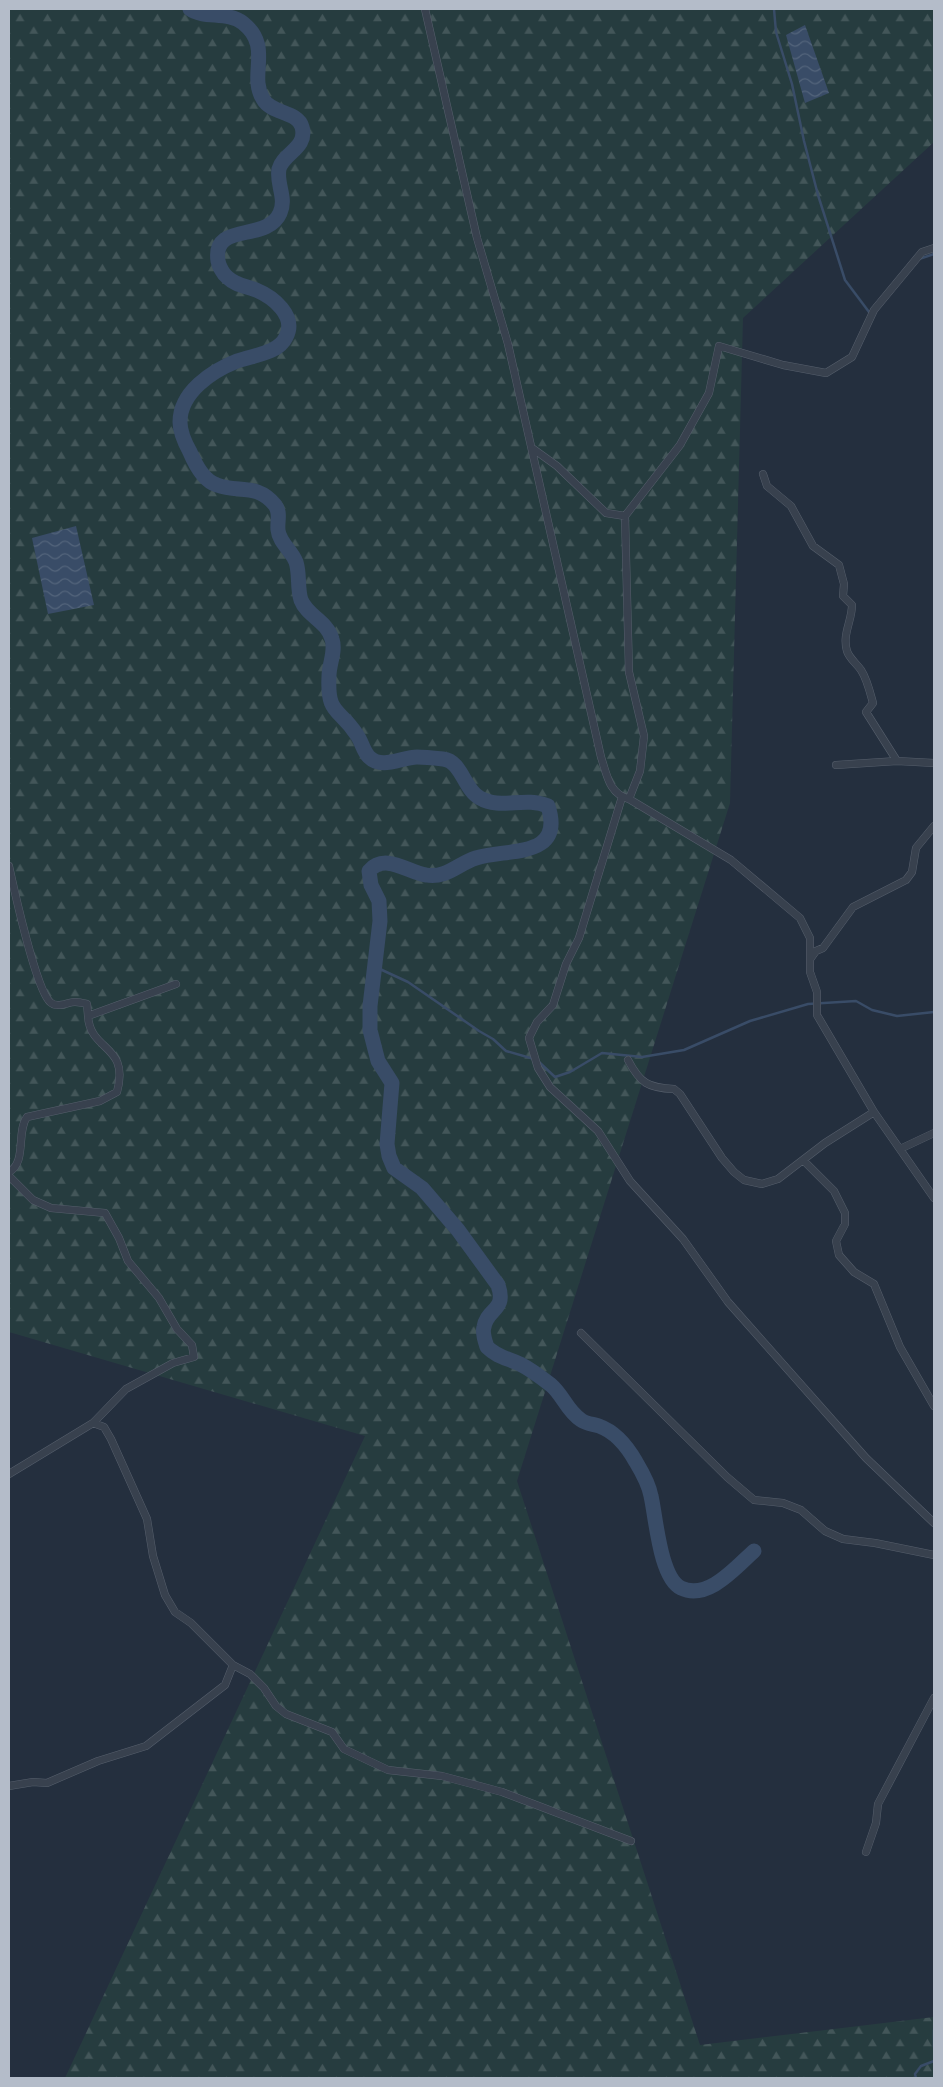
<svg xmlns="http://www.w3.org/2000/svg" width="943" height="2087" font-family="'Public Sans',sans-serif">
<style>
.forest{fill:url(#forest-firs)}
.water{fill:url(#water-waves)}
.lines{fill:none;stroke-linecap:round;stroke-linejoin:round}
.stream{stroke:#394c67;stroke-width:2.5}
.river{stroke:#394c67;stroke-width:15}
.minor-casing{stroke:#565f6c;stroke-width:8}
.minor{stroke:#38414e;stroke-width:7}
</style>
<defs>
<pattern id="forest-firs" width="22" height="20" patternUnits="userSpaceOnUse" patternTransform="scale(1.25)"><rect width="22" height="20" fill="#263c3f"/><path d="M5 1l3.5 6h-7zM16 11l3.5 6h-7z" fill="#435659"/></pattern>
<pattern id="water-waves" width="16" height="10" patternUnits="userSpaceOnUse" patternTransform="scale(1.25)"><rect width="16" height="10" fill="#394c67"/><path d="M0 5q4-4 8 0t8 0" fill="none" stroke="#53647b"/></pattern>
</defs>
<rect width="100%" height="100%" fill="#242f3e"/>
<path class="forest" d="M 9,9 L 934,9 L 934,142 L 743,318 L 730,803 L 517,1481 L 700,2045 L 934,2017 L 934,2078 L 65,2078 L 365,1436 L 9,1332 Z"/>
<path class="water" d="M 805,25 L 829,93 L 805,103 L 786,35 Z
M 76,526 L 94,605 L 48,614 L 32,538 Z"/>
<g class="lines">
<path class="stream" d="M 774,9 L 776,32 L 792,84 L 804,141 L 818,195 L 845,280 L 869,312
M 919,259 L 934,254
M 375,964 L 382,970 L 408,982 L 479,1031 L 493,1039 L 506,1051 L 534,1059
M 539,1062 L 555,1077 L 570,1072 L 602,1053 L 642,1057 L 684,1050 L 750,1021 L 808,1004 L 856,1001 L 872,1010 L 897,1016 L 934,1012
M 934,2030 L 934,2047
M 916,2078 L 915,2074 L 921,2066 L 934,2061"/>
<path class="river" d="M 190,9 C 204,19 228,11 243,23 C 273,47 248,74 263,99 C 271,114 298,111 302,127 C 308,148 283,153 279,169 C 276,184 287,198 280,213 C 267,243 212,221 218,261 C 219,266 223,274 227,277 C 235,285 246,286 256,290 C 273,297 297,316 286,337 C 278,354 253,355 237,361 C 212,371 180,392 180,422 C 180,433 185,443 190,452 C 195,464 204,481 217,485 C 239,493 257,483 275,505 C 281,513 277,521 278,530 C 279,542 292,551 296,562 C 300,574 297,588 301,600 C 307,616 327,621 332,639 C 336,651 329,664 329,676 C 327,716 339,707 357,735 C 362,742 363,751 369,757 C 382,770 402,757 417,757 C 425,757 434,758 443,759 C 462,761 464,790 480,798 C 500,810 525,796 548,806 C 565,859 508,848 476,858 C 459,863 446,879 426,875 C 409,873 385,852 369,871 L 371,885 L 379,901 L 380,921 L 370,1006 L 370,1030 L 378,1061 L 392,1083 L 387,1144 L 389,1156 L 394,1168 L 422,1188 L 458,1230 L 498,1285 C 507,1311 487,1308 484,1327 C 482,1333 485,1341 487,1347 C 497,1357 507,1358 520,1364 C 530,1369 542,1378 551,1385 C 563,1395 567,1411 581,1420 C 586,1424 593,1424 599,1426 C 616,1432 627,1446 636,1462 C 642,1472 649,1485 651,1496 C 656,1518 660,1578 681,1588 C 708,1601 736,1567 754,1551"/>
<g class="minor-casing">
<path id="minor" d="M 425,9 L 477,238 L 508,344 L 601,757 C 607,775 609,794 629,799 L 731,860 L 800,918 L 810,938 L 810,972 L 817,992 L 817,1015 L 874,1112 L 934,1198
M 532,448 L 557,466 L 606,513 L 625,516 L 629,672 L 644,736 L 640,771 L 629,799
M 763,474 L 767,486 L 791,506 L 813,546 L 839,565 L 844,584 L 843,596 L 852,605 C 852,621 842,634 847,651 C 849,658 857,664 861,670 C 867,679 870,692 873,703 L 866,712 L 897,761
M 625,516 L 680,445 L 709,393 L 719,346 L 783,365 L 826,373 L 852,357 L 874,310 L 922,252 L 934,248
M 836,765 L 897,761 L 934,763
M 622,797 L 579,938 L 566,964 L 553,1005 L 537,1022 L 529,1038 L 538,1068 L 550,1087 L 598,1131 L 630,1181 L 683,1239 L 728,1302 L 866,1458 L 934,1523
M 9,866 C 14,889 36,989 50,1002 C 57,1009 67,1002 75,1002 C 79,1002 83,1003 87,1004 L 88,1016
M 811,958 L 816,951 L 823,948 L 853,907 L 906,880 L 912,872 L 916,848 L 934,826
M 628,1060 C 640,1083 648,1088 674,1089 L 680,1094 L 722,1158 L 734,1172 L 744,1180 L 762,1184 L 778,1179 L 825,1143 L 874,1112
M 900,1149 L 934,1133
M 803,1160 L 834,1191 L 845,1213 L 845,1224 L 836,1241 L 839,1255 L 854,1272 L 874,1284 L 900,1347 L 934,1406
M 9,1172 C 27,1162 16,1132 27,1117 L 100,1101 L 117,1092 C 130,1044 90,1052 88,1016 L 176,984
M 9,1176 L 33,1200 L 51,1208 L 105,1213 L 119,1238 L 128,1261 L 159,1298 L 177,1329 L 192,1345 L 194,1357 L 173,1363 L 126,1389 L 93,1423 L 104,1427 L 111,1439 L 147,1519 L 153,1556 L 165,1595 L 175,1612 L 191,1623 L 233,1665 L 225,1685 L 146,1746 L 98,1761 L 47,1783 L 33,1782 L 9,1786
M 581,1333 L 727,1477 L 754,1500 L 783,1503 L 801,1510 L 825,1531 L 843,1539 L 875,1543 L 934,1555
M 9,1474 L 93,1423
M 233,1665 L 250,1674 L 264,1688 L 276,1706 L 286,1714 L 332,1732 L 344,1749 L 388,1770 L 442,1776 L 502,1792 L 631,1841
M 866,1852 L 876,1823 L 878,1804 L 934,1698"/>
</g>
<use href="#minor" class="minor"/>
</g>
<rect width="943" height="2087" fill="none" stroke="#b4bcc9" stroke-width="20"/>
</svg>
